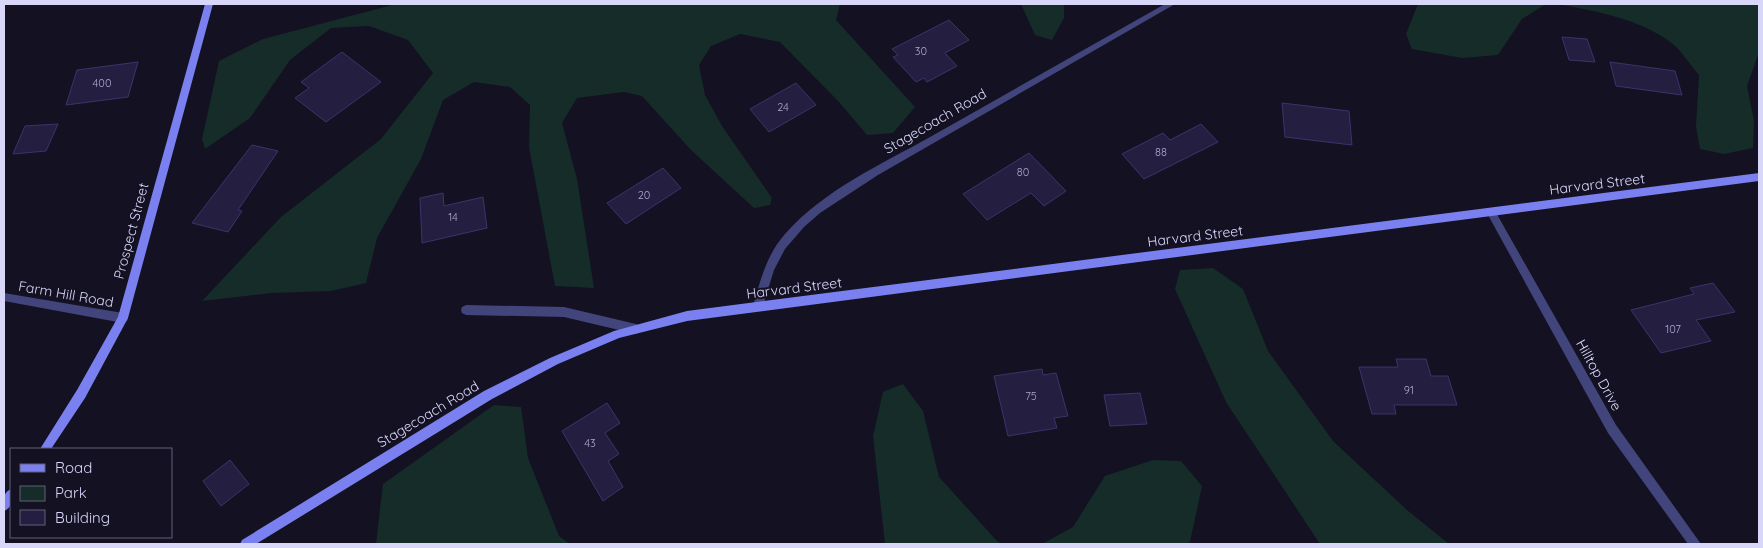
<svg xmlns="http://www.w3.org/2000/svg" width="1763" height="548" font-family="Quicksand,sans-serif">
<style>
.green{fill:#152c29}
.building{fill:#241f41;stroke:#3b346a}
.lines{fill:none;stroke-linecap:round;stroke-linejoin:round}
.street{fill:#42447c;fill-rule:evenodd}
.secondary{fill:#7a80ef;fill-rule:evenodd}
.labels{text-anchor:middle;stroke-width:4;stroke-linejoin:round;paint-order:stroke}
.number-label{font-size:11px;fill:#aba9cc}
.street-label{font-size:14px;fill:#d8d7fa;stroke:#131122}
</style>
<rect width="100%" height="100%" fill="#131122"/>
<path class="green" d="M 396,4 L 840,4 L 836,20 L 915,107 L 893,133 L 867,135 L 839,102 L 780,42 L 740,34 L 711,46 L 699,65 L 705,95 L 722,126 L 772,198 L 770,205 L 754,208 L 691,150 L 642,96 L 624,92 L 577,98 L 562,123 L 577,179 L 594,288 L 555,286 L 529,147 L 530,105 L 510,87 L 474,82 L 443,100 L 421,159 L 377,238 L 366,283 L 331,291 L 271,293 L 202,301 L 281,217 L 381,139 L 433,73 L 408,40 L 369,26 L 331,28 L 290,60 L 250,118 L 205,149 L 202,139 L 219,61 L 263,39 Z
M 1021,4 L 1064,4 L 1064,18 L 1052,40 L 1035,35 Z
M 1418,4 L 1546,4 L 1522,19 L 1498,55 L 1462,58 L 1412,49 L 1406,34 Z
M 1557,4 L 1759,4 L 1759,52 L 1747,86 L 1754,121 L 1753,148 L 1724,154 L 1700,149 L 1696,127 L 1699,75 C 1691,66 1683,53 1674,45 C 1642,19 1596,11 1557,4 Z
M 1213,268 L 1243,289 L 1268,351 L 1333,441 L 1407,510 L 1449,544 L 1320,544 L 1226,402 L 1175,289 L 1180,270 Z
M 903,384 L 923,411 L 939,477 L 998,542 L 1004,544 L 885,544 L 873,436 L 883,392 Z
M 494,405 L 521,407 L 528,458 L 559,536 L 570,544 L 376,544 L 383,484 Z
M 1153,460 L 1181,461 L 1202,486 L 1190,542 L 1185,544 L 1042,544 L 1073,527 L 1105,476 Z"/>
<path class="building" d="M 949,20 L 969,40 L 945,53 L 957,66 L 927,82 L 924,78 L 916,82 L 893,57 L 898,55 L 892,49 Z
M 1562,37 L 1587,39 L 1595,62 L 1569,60 Z
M 342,52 L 381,82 L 326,122 L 295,98 L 309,88 L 301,82 Z
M 138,62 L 128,97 L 66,105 L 77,70 Z
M 1610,62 L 1675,71 L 1682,95 L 1616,86 Z
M 796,83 L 816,105 L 769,132 L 750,109 Z
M 1282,103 L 1349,111 L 1352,145 L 1285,137 Z
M 58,124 L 46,151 L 13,154 L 25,126 Z
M 1201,124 L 1218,142 L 1144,179 L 1122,154 L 1163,133 L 1170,140 Z
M 252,145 L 278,151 L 238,210 L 242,211 L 228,232 L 192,223 Z
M 1029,153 L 1066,191 L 1044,206 L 1031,193 L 987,220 L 963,194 Z
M 663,168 L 681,188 L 626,224 L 607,203 Z
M 443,193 L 444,206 L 483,197 L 487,228 L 422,243 L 420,198 Z
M 1713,283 L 1735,312 L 1696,320 L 1711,341 L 1661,353 L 1631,310 L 1694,294 L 1690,288 Z
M 1396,359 L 1426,359 L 1431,376 L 1448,376 L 1457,405 L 1394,405 L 1396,414 L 1372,414 L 1359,367 L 1398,367 Z
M 1042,369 L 1043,375 L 1056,373 L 1068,416 L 1054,418 L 1057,428 L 1008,436 L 994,376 Z
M 1140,393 L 1147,424 L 1110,426 L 1104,395 Z
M 607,403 L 620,423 L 605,433 L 619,454 L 608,461 L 623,487 L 603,501 L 562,431 Z
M 230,460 L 249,484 L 221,506 L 203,481 Z"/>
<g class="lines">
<path class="street" d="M 1165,4 L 1175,4 L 878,175 L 820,213 L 804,227 L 785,249 L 774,270 L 762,309 L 758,310 L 754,309 L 753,306 C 760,281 767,254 785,234 C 824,190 880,165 930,137 C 1008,93 1087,48 1165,4 Z
M 1491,208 L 1494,209 L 1616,425 L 1701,544 L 1688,544 L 1608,433 L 1488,215 L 1486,212 L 1488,209 Z
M 4,293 L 123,313 L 127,315 L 128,318 L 127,321 L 123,323 L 4,301 Z
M 466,305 L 564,307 L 636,324 L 640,326 L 641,329 L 640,332 L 636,334 L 564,317 L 466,315 L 462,313 L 461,310 L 462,307 Z"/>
<path class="secondary" d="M 205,4 L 213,4 L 128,318 L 85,398 L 51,449 L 40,449 L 77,390 L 118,317 Z
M 1759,173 L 1759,181 L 687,321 L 619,338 L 558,364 L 492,399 L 256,544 L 240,544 L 242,540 L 484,391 L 550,358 L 614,331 L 687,311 Z
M 11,489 C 12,498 13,507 4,511 C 3,502 2,493 11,489 Z"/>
</g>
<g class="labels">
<g class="number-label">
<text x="921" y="55">30</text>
<text x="102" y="87">400</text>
<text x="783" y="111">24</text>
<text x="1161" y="156">88</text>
<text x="1023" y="176">80</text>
<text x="644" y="199">20</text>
<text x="453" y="221">14</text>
<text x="1673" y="333">107</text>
<text x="1409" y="394">91</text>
<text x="1031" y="400">75</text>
<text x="590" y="447">43</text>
</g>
<g class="street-label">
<text transform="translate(935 121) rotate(-30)" y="5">Stagecoach Road</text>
<text transform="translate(1597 184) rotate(-7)" y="5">Harvard Street</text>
<text transform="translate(131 231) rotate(-75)" y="5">Prospect Street</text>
<text transform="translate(1195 236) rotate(-7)" y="5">Harvard Street</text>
<text transform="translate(794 288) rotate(-7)" y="5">Harvard Street</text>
<text transform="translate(66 294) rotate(10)" y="5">Farm Hill Road</text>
<text transform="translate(1599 375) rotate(61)" y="5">Hilltop Drive</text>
<text transform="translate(428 414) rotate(-31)" y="5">Stagecoach Road</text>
</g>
</g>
<rect width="1763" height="548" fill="none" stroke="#d8d7fa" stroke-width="10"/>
<rect x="10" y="448" width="162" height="90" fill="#131122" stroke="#626078"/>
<rect x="20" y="464" width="25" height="8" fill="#7a80ef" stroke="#626078"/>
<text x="55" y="473" font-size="15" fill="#d8d7fa">Road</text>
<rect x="20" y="486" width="25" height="15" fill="#152c29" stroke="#626078"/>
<text x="55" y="498" font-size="15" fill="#d8d7fa">Park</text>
<rect x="20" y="510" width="25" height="15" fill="#241f41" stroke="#626078"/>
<text x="55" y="523" font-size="15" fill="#d8d7fa">Building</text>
</svg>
